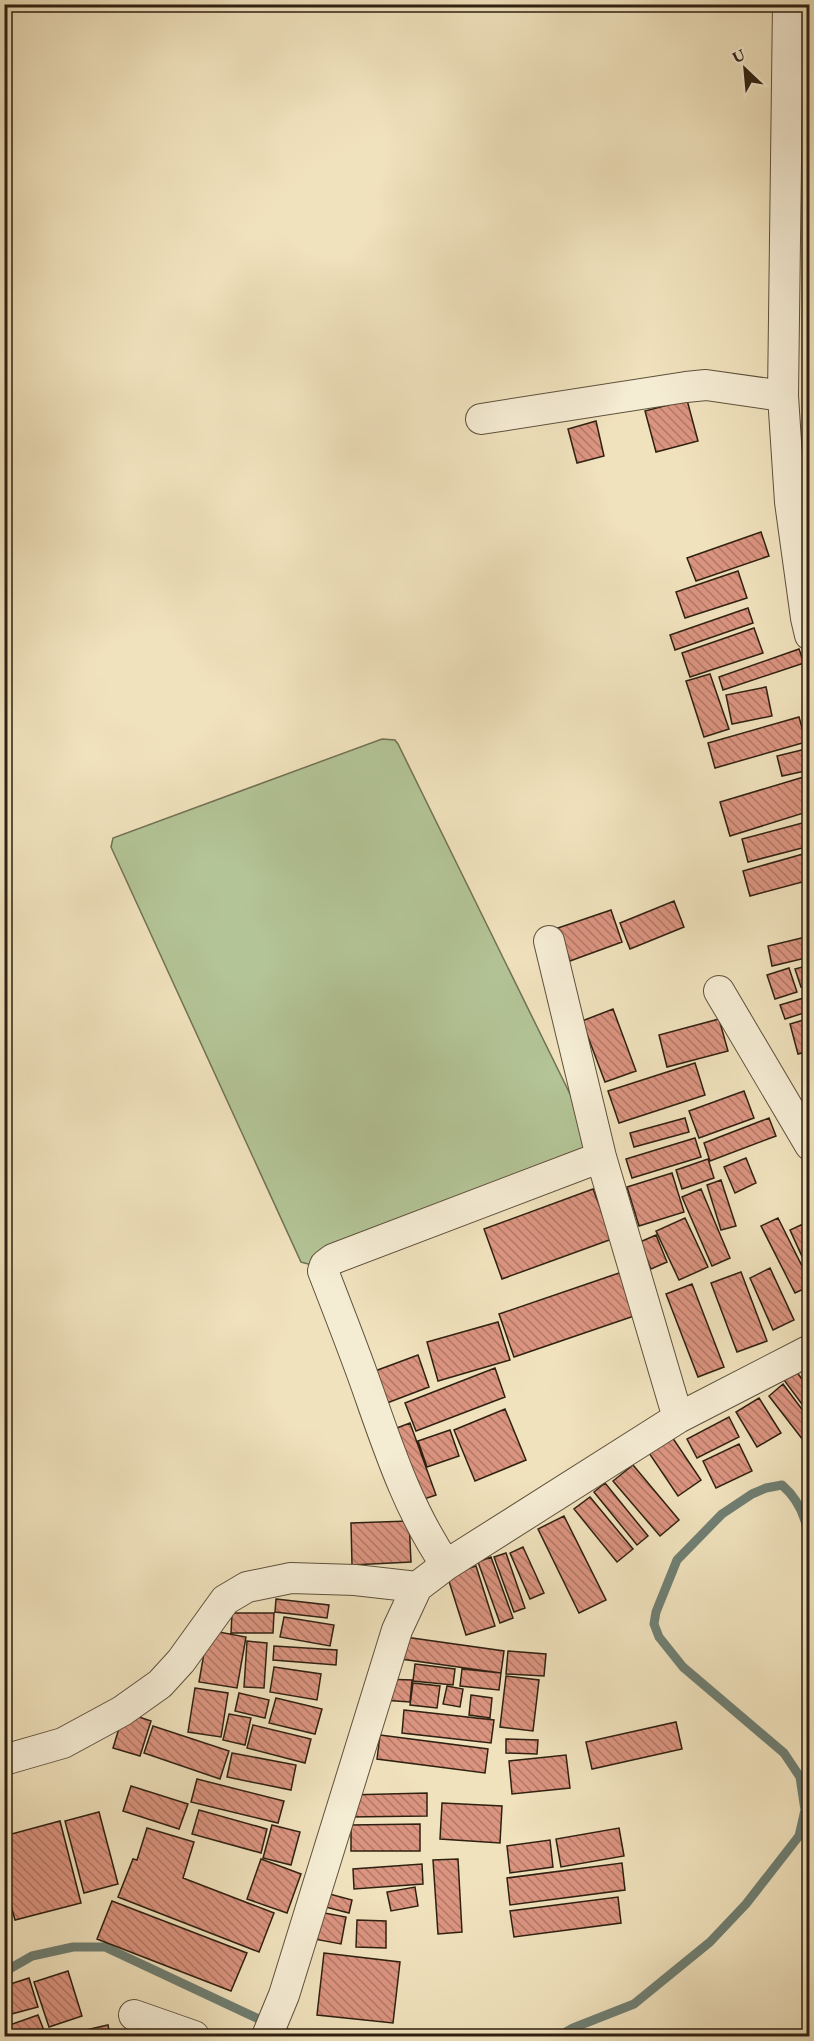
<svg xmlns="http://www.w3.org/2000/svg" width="814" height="2041" font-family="'EB Garamond',serif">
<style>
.green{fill:#b3c496;stroke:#717254;stroke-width:1.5}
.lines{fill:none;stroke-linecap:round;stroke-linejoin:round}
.stream{stroke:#6f7f73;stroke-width:9}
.building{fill:url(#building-back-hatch);stroke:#2f2111;stroke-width:1.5}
.minor-casing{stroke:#5f513c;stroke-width:32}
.minor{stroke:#f5ecd4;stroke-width:30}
</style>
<defs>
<pattern id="building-back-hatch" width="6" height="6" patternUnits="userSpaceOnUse" patternTransform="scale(1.5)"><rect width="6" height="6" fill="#db9480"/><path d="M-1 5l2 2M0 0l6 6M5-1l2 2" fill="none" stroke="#b27867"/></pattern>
</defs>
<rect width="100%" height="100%" fill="#f0e2bd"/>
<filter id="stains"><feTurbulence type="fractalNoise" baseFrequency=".00333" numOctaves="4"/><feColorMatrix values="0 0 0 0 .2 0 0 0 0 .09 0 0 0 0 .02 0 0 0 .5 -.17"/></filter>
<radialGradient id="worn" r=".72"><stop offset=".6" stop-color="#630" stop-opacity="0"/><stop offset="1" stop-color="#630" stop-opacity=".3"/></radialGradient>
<path class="green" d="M 382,739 L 395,740 L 398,744 L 601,1157 L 333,1259 L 308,1264 L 301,1262 L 111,847 L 113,838 Z"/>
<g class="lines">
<path class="stream" d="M 4,1972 L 32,1956 L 73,1947 L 105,1947 L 295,2036
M 559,2036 L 573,2028 L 634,2004 L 710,1942 L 746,1904 L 799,1836 L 805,1810 L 800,1777 L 784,1753 L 683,1667 L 659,1637 L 654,1624 L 656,1612 L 677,1560 L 722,1514 L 752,1494 L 766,1488 L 782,1485 C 806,1506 809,1531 810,1562"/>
</g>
<path class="building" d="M 687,400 L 698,441 L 656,452 L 645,411 Z
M 596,421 L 604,456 L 577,463 L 568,429 Z
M 761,532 L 769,556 L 696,581 L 687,558 Z
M 738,571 L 747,598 L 685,618 L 676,592 Z
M 748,608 L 753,623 L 675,650 L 670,635 Z
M 754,628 L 763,653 L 690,677 L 682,653 Z
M 799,649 L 804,663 L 723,690 L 719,677 Z
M 710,674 L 729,729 L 704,737 L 686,681 Z
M 766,687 L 772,716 L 732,724 L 726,695 Z
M 799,717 L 806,742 L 715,768 L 708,743 Z
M 810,748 L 810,770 L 782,776 L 777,756 Z
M 807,776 L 810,785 L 810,811 L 730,836 L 720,802 Z
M 810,821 L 810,846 L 748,862 L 742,839 Z
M 810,852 L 810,880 L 750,896 L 743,871 Z
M 674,901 L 684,927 L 630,949 L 620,923 Z
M 611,910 L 622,942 L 570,961 L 558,928 Z
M 810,936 L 810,957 L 772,966 L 768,946 Z
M 810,965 L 810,984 L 801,987 L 795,969 Z
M 789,968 L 797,992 L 775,999 L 767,975 Z
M 810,996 L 810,1011 L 785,1019 L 780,1005 Z
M 613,1009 L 636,1071 L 605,1082 L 582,1021 Z
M 810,1018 L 810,1051 L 798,1054 L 790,1024 Z
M 719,1019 L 728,1051 L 667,1067 L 659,1035 Z
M 695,1063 L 705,1095 L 619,1123 L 608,1091 Z
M 744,1091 L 754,1118 L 699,1138 L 689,1111 Z
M 685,1118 L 689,1132 L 634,1147 L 630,1133 Z
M 769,1118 L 776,1136 L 710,1161 L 704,1143 Z
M 695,1138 L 701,1157 L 632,1178 L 626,1159 Z
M 746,1158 L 756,1183 L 735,1193 L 724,1167 Z
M 708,1159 L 714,1178 L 682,1189 L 676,1170 Z
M 672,1173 L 684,1212 L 639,1226 L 627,1187 Z
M 721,1180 L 736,1226 L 721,1230 L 707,1185 Z
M 593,1189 L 612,1239 L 502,1279 L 484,1229 Z
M 701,1189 L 730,1258 L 712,1266 L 682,1197 Z
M 685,1218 L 708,1267 L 679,1280 L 656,1231 Z
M 778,1218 L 810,1282 L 810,1286 L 795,1293 L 761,1226 Z
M 803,1224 L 810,1238 L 810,1274 L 790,1230 Z
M 656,1235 L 667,1262 L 651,1269 L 640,1242 Z
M 770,1268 L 794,1320 L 773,1330 L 750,1278 Z
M 622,1272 L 637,1315 L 514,1357 L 499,1314 Z
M 741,1272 L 767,1341 L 737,1352 L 711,1283 Z
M 692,1284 L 724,1367 L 698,1377 L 666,1294 Z
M 498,1322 L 510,1360 L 438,1381 L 427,1342 Z
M 418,1355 L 429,1387 L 387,1403 L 375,1371 Z
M 495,1368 L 505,1397 L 416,1431 L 405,1403 Z
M 796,1371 L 810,1390 L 810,1415 L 784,1380 Z
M 783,1384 L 810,1420 L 810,1436 L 803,1440 L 769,1396 Z
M 759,1398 L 781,1433 L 757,1447 L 736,1412 Z
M 505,1409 L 526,1460 L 475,1481 L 454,1430 Z
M 729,1417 L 739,1437 L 697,1458 L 687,1439 Z
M 410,1423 L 436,1495 L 415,1502 L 389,1431 Z
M 450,1430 L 459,1456 L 427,1467 L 418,1441 Z
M 672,1437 L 701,1480 L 678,1496 L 649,1453 Z
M 739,1444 L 752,1471 L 716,1488 L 703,1461 Z
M 633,1465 L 679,1520 L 660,1536 L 613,1481 Z
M 605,1483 L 648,1536 L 637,1545 L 594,1492 Z
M 590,1497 L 633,1549 L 617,1562 L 574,1509 Z
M 564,1516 L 606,1600 L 579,1613 L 538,1529 Z
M 409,1521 L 411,1562 L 352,1565 L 351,1523 Z
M 523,1547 L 544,1593 L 530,1599 L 510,1553 Z
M 506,1553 L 525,1608 L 514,1612 L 494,1557 Z
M 491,1557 L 513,1618 L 500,1623 L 478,1562 Z
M 476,1566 L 495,1626 L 466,1635 L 447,1575 Z
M 276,1599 L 329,1605 L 327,1618 L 275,1612 Z
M 232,1613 L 274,1613 L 273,1633 L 231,1633 Z
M 284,1617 L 334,1625 L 330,1646 L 280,1637 Z
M 208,1630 L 246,1637 L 237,1688 L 199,1682 Z
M 405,1637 L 504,1651 L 501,1673 L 401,1659 Z
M 247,1641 L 267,1643 L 264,1688 L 244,1687 Z
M 274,1646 L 337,1650 L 336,1665 L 273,1660 Z
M 508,1651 L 546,1654 L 544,1676 L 506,1674 Z
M 415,1664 L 455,1669 L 453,1685 L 413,1681 Z
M 274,1667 L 321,1674 L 317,1700 L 270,1692 Z
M 462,1669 L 501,1673 L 499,1690 L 460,1686 Z
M 506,1676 L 539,1680 L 533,1731 L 500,1727 Z
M 383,1679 L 412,1680 L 410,1702 L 382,1700 Z
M 413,1683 L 440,1686 L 437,1708 L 410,1705 Z
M 447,1686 L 463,1689 L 460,1707 L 443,1704 Z
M 195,1688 L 228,1693 L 221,1737 L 188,1732 Z
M 239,1693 L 269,1700 L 265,1718 L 235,1711 Z
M 471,1695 L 492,1698 L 490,1718 L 469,1715 Z
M 276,1698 L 322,1709 L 315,1734 L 269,1723 Z
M 404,1710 L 494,1720 L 491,1743 L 402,1733 Z
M 124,1712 L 151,1721 L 140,1756 L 113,1748 Z
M 229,1714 L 251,1718 L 245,1745 L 223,1740 Z
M 676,1722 L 682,1749 L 592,1769 L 586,1742 Z
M 253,1725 L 311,1739 L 305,1763 L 247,1748 Z
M 153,1726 L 229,1751 L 220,1779 L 144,1753 Z
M 380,1735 L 488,1749 L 485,1773 L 377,1759 Z
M 506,1739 L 538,1740 L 537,1754 L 506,1753 Z
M 232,1753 L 296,1765 L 291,1790 L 227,1777 Z
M 566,1755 L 570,1788 L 512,1794 L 509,1761 Z
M 197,1779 L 284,1801 L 278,1823 L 191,1802 Z
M 131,1786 L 188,1804 L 179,1829 L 123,1811 Z
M 427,1793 L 427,1816 L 347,1817 L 347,1795 Z
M 442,1803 L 502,1806 L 500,1843 L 440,1839 Z
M 199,1810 L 267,1829 L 261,1853 L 192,1834 Z
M 99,1812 L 118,1884 L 84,1893 L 65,1821 Z
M 60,1821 L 81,1903 L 15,1920 L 4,1880 L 4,1836 Z
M 420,1824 L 420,1851 L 351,1851 L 351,1825 Z
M 272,1825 L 300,1832 L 291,1865 L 263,1858 Z
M 147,1828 L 194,1842 L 183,1878 L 274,1913 L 259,1952 L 118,1897 L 133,1859 L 137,1860 Z
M 619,1828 L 624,1856 L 561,1867 L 556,1839 Z
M 550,1840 L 553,1867 L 510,1873 L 507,1846 Z
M 261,1859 L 301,1874 L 287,1913 L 247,1899 Z
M 458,1859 L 462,1932 L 438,1934 L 433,1860 Z
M 622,1863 L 625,1890 L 510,1905 L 507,1878 Z
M 422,1864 L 423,1884 L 354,1889 L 353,1869 Z
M 415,1887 L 418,1906 L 391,1911 L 387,1892 Z
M 322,1892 L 352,1900 L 349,1913 L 318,1905 Z
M 618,1897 L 621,1923 L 514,1937 L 510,1911 Z
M 112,1901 L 247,1953 L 231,1991 L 97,1939 Z
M 319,1912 L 346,1917 L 341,1944 L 314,1939 Z
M 357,1920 L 386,1921 L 386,1948 L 356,1947 Z
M 324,1953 L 400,1962 L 393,2023 L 317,2015 Z
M 68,1971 L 82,2016 L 49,2027 L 34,1982 Z
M 29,1978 L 38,2007 L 4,2016 L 4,1986 Z
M 38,2015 L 46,2036 L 4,2036 L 4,2027 Z
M 108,2025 L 110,2036 L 82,2036 L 81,2031 Z"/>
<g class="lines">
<g class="minor-casing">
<path id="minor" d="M 788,4 L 783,396 L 790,502 L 806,618 L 810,635
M 481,419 L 686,387 L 706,385 L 783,396
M 549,941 L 601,1157 L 678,1418
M 719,991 L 810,1145
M 446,1565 C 407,1508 387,1444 364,1379 C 351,1343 337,1307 323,1271 L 325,1265 L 333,1259 L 601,1157
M 4,1760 L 63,1743 L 122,1711 L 160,1684 L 181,1661 L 225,1600 L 247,1587 L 291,1578 L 355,1580 L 417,1587
M 134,2015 L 194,2036
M 267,2036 L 284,1995 L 397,1630 L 417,1587 L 446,1565 L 678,1418 L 810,1350"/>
</g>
<use href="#minor" class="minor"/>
</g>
<rect width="814" height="2041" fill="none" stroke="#f0e2bd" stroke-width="24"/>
<rect x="6" y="6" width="802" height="2029" fill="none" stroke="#2f2111" stroke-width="3"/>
<rect x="12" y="12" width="790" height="2017" fill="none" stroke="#2f2111" stroke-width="1.5"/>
<g transform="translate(745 69) rotate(334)" stroke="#f5ecd4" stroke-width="4.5" paint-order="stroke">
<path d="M0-4.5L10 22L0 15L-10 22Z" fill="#2f2111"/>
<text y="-9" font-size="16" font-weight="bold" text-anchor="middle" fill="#2f2111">U</text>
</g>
<rect width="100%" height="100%" filter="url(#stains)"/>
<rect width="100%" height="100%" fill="url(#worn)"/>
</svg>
